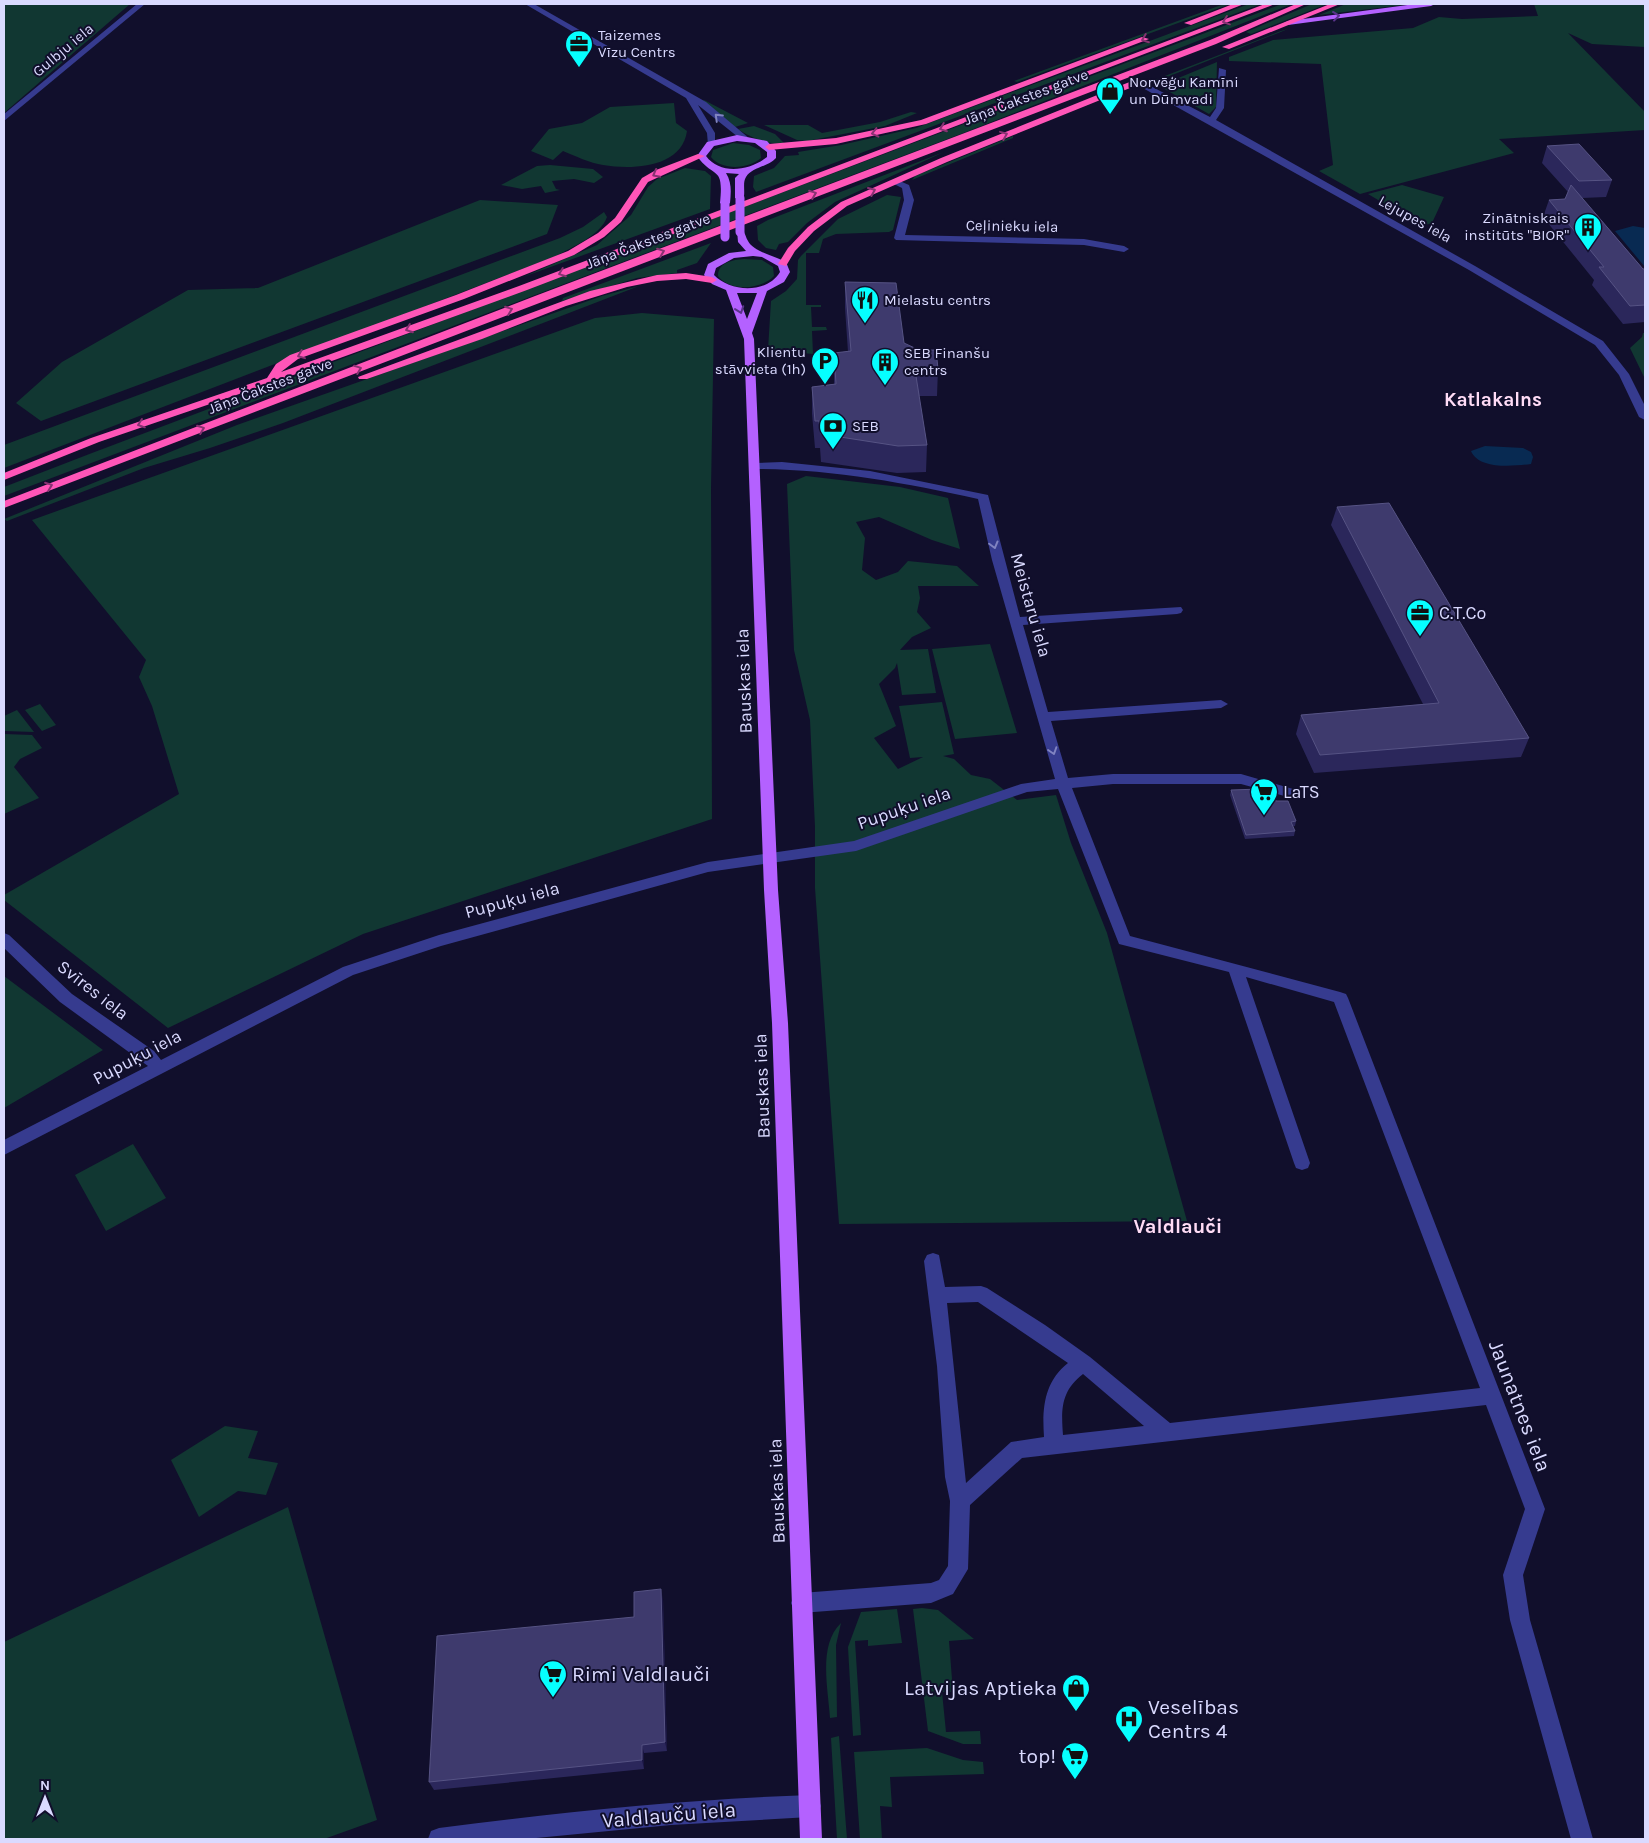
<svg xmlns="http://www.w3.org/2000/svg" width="1649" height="1843" font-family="Karla,sans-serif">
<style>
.green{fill:#113732}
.water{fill:#082a52}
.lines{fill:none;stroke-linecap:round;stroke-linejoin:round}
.minor{fill:#363b8f;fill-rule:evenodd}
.major{fill:#b461ff;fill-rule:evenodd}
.highway{fill:#ff55b8;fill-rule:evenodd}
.major-bridge{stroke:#b461ff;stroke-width:9}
.wall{fill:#2b275b}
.shaded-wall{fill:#191541}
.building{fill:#3e3a6d;stroke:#565384}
.oneway{stroke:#5a348b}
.oneway2{stroke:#883272}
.oneway3{stroke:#8083c1}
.labels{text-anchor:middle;stroke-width:4;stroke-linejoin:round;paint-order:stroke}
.far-poi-label{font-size:15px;fill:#dadaff;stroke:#110f2c;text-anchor:start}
.far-street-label{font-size:15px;fill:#dadaff;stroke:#110f2c}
.street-label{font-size:18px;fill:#dadaff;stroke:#110f2c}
.poi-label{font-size:18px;fill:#dadaff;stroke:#110f2c;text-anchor:start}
.far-district-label{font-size:19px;font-weight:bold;fill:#ffdcf6;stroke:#110f2c}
.quarter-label{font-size:20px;font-weight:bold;fill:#ffdcf6;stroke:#110f2c}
.near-street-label{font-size:21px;fill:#dadaff;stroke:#110f2c}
.near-poi-label{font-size:21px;fill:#dadaff;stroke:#110f2c;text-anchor:start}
</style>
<rect width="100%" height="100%" fill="#110f2c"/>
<path class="green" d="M 4,4 L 130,4 L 4,113 Z
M 1224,4 L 1230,4 L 1017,82 L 1014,81 Z
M 1249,4 L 1261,4 L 756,192 L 753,187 L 754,176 L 774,168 L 785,156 L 799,155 L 798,152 L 841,145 L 916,128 Z
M 1282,4 L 1292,4 L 966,132 L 4,496 L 4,487 L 92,453 Z
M 1312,4 L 1327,4 L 1251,34 L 1246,32 Z
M 1346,4 L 1413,4 L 1319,15 Z
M 1534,4 L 1645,4 L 1645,47 L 1592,44 L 1568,33 L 1645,112 L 1645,130 L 1499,139 L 1514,153 L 1360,194 L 1319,171 L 1333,165 L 1321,64 L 1229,61 L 1229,57 L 1273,40 L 1413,28 L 1439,17 L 1462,19 L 1538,16 Z
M 1302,25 L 1288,29 L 1152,83 L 1157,79 L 1281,31 Z
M 1217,62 L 1216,107 L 1209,114 L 1159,86 Z
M 703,100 L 704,100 L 748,123 L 735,127 Z
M 674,103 L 676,123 L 687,131 C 682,168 632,170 603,165 C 590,163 575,156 563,151 L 553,160 L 531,151 L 549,129 L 582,123 L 610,107 Z
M 911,112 L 917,113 L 885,126 L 807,141 L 797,140 L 764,125 L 808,125 L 822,133 L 880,122 Z
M 754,126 L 775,134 L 784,143 C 771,146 749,137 738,129 Z
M 1013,136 L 1013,138 L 912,180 L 915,176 Z
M 733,143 L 749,145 L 760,150 L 761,158 C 749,169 722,171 711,157 L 713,150 Z
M 944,152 L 835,202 L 807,223 L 788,242 L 779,244 L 776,250 L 766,248 L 758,240 L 757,226 L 768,220 Z
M 550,165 L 593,169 L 603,177 L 594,183 L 574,179 L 552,181 L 556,189 L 560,190 L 545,193 L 541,186 L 522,189 L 501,185 L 537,166 Z
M 685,168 L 705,171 L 711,176 L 710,209 L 523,277 L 597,245 L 631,215 L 648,187 L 657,179 Z
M 1402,185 L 1444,197 L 1432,223 L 1422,226 L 1368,194 Z
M 887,195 L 901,197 L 893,230 L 889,232 L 836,234 L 823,239 L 819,253 L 806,253 L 806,305 L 821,305 L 821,307 L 811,307 L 812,327 L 826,327 L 827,330 L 812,331 L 813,354 L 768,350 L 771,301 L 786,291 L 797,279 L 798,260 L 801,256 L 838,219 Z
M 480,200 L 558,205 L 547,234 L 41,421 L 16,403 L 62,362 L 188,290 L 258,288 Z
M 604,212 L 607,217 C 601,235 572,247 556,256 L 4,468 L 4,445 L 560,238 L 583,227 Z
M 711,243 L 697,263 L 677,270 L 677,273 L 637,278 L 562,301 L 563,298 Z
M 744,259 L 762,260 L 773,267 L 774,276 C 761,290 730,292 718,276 C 718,262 733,260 744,259 Z
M 639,286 L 283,423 L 210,448 L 144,468 L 7,521 L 4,519 L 237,425 L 602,296 Z
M 642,313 L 714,319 L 711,488 L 712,819 L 363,934 L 168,1028 L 4,900 L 4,895 L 179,794 L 152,706 L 139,677 L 146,660 L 32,520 L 595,318 Z
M 1643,333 L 1645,333 L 1645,379 L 1630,348 L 1642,337 Z
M 806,476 L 900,487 L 948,498 L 960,549 L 932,540 L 879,517 L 856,522 L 865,538 L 862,570 L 876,580 L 898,572 L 908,561 L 957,566 L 979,586 L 918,586 L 920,598 L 917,612 L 931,628 L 912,637 L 900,650 L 928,649 L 936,693 L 902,695 L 897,663 L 895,668 L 879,684 L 896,726 L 874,738 L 898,769 L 923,757 L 910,758 L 899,706 L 942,702 L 954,754 L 943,756 L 954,759 L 971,775 L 990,779 L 1017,800 L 1056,795 L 1071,843 L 1107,933 L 1187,1221 L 839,1224 L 815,888 L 815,827 L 810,720 L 794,650 L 787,484 Z
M 990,644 L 1017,733 L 955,739 L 932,649 Z
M 40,704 L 56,725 L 42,731 L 25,710 Z
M 17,710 L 34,732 L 4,731 L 4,716 Z
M 4,734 L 32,735 L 42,748 L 20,759 L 14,767 L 39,798 L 4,814 Z
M 4,976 L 103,1050 L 4,1108 Z
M 133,1144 L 166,1198 L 106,1231 L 75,1175 Z
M 225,1426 L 258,1431 L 248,1458 L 278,1463 L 266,1495 L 238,1491 L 199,1517 L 171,1460 Z
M 288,1507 L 377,1820 L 324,1839 L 4,1839 L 4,1642 Z
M 922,1608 L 938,1610 L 974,1639 L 949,1641 L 953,1692 L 942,1692 L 946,1732 L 980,1731 L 981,1744 L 963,1744 L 928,1731 L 913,1609 Z
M 897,1609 L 902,1643 L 868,1646 L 868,1640 L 855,1641 L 861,1735 L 853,1736 L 848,1647 L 861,1612 Z
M 841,1623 L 836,1645 L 837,1717 L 830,1718 C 828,1688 818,1645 841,1623 Z
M 839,1736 L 847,1839 L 837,1839 L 831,1738 Z
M 927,1748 L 963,1760 L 983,1762 L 984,1774 L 890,1777 L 892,1807 L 880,1806 L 882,1839 L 860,1839 L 854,1752 Z"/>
<path class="water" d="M 1633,226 L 1645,228 L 1645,267 L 1615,231 Z
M 1485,446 L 1523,448 L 1531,452 L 1533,457 L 1531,464 C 1514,466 1479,470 1471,451 Z"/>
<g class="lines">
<path class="minor" d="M 137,4 L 145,4 L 4,121 L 4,114 Z
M 525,4 L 534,4 L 706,102 L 750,139 L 743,141 L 698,105 L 715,133 L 715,143 L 708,145 L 707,133 L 686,98 Z
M 1219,68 L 1226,70 L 1224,108 L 1216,120 L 1475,266 L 1603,341 L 1629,374 L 1645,406 L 1645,420 L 1639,417 L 1619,375 L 1595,345 L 1469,270 L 1132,82 L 1139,80 L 1210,117 L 1216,108 Z
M 895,179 L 909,185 L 914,200 L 905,235 L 1084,239 L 1124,246 L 1129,249 L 1124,252 L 1084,245 L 896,240 L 894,238 L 904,200 L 902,188 L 890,182 Z
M 782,462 L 870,471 L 988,495 L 1020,617 L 1181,607 L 1183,610 L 1181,613 L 1177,614 L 1023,625 L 1048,712 L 1221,700 L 1228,704 L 1221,708 L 1051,721 L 1068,778 L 1113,774 L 1241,774 L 1293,789 L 1295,792 L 1288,797 L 1241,784 L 1113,784 L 1072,788 L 1130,936 L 1340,992 L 1346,994 L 1348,998 L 1545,1509 L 1523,1575 L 1530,1620 L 1593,1839 L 1571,1839 L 1510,1620 L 1503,1575 L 1525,1509 L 1486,1405 L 1022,1458 L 970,1505 L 968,1569 L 953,1594 L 931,1603 L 801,1613 L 794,1610 L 791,1603 L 794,1596 L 801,1593 L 931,1583 L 939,1580 L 948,1566 L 950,1501 L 945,1477 L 937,1366 L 924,1261 L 927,1255 L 933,1253 L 939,1255 L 945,1287 L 981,1286 L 987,1288 L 1045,1325 L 1090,1357 L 1170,1423 L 1480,1388 L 1334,1002 L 1246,977 L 1310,1163 L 1308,1168 L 1302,1170 L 1296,1168 L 1294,1163 L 1229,972 L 1119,944 L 1058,789 L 1027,792 L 856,851 L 708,872 L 441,946 L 353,975 L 4,1155 L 4,1140 L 148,1066 L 60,1002 L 4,948 L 4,933 L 9,935 L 72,994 L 154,1051 L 161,1060 L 343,967 L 439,935 L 708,862 L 854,841 L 1021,784 L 1055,779 L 992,560 L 978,499 C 905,483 831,469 755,469 L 749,466 L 755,463 ZM 978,1302 L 1068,1363 C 1044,1382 1042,1408 1044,1437 L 1011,1442 L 966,1483 L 947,1303 ZM 1083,1374 L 1144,1426 L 1063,1435 C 1061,1409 1061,1391 1083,1374 Z
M 810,1795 L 818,1798 L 821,1806 L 818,1814 L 810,1817 L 671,1825 L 526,1839 L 428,1839 L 431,1831 L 439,1828 C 562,1812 686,1799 810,1795 Z"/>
<path class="major" d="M 1415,4 L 1435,4 L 1431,6 L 1288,25 L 1284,23 L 1288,21 Z
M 737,135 L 767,141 L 776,151 L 776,158 C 768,167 752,167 746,177 C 742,183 746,193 743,200 L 735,198 L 735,178 L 739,174 L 726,173 C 732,183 731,192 730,203 L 725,206 L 720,203 C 724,164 714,180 697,156 L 707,142 ZM 737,141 L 755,143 L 767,152 L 767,157 C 749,171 720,175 706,156 L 714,146 Z
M 737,230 L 743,230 C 745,233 746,238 748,241 C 754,252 775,256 786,262 L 790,272 L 784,282 L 767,291 L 752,333 L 754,339 L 778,890 L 788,1023 L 822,1839 L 800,1839 L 772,1023 L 764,890 L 744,339 L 726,290 L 712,284 L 704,275 L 708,264 L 729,253 L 746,251 L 738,242 ZM 753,256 L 762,257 L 778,266 L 780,272 C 767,294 730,292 714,275 L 716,268 L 734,258 ZM 737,293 L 757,293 L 747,319 Z"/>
<path class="highway" d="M 1233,4 L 1244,4 L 1191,25 L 1184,23 Z
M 1265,4 L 1275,4 L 527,290 L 274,382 L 99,442 L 4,480 L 4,473 L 91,438 L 267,378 L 276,364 L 290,355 L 456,295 L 568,251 L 598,233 L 615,218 L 642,178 L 656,170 L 698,154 L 705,156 L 648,182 L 621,222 L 604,237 L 574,255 L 464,299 L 298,359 L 281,372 L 519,286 Z
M 1296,4 L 1306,4 L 1216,44 L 4,508 L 4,501 L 535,296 L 1210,40 Z
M 1330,4 L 1340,4 L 1229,49 L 1222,47 Z
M 1142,37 L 1149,39 L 926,124 L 836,144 L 769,150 L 765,147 L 769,144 L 836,138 L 921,120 Z
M 1132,81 L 1135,82 L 1135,86 L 947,162 L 847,206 L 814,231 L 795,251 L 786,266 L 778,264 L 788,248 L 808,227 L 841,202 L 941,158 Z
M 686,273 L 712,277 L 717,280 L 712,283 L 686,279 L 657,281 L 627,287 L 566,306 L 482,339 L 367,379 L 359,379 L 358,377 L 590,291 L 657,275 Z"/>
<path class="major-bridge" d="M 740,198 L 740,232
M 725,203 L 725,237"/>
</g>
<path class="wall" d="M 1547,146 L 1612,180 L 1606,197 L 1582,198 L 1643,269 L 1645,269 L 1645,322 L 1623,324 L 1592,285 L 1594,280 L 1543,217 L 1549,200 L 1565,199 L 1568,192 L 1542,163 Z
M 845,282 L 904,343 L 938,369 L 937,396 L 919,396 L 927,445 L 926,472 L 897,473 L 821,462 L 820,448 L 815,448 L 812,414 L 812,387 L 834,384 L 834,353 L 848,352 L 845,308 Z
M 1337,507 L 1529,738 L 1521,757 L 1314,773 L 1296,734 L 1301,715 L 1423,704 L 1331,525 Z
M 1231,790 L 1276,801 L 1296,821 L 1295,826 L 1293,826 L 1295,831 L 1294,836 L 1245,839 L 1230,795 Z
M 663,1599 L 667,1751 L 644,1753 L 644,1769 L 434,1790 L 429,1782 L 634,1617 Z"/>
<path class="shaded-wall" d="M 661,1589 L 663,1599 L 667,1751 L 665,1742 Z
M 642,1745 L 644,1753 L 644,1769 L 642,1760 Z"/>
<path class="building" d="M 1579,144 L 1612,180 L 1579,181 L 1547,146 Z
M 1571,185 L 1643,269 L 1645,269 L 1645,305 L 1630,306 L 1599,267 L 1604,267 L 1549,200 L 1565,199 Z
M 845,282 L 896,283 L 904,343 L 919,350 L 936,350 L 938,369 L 915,370 L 927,445 L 898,446 L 821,434 L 819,421 L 815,421 L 812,387 L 836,384 L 834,353 L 851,351 Z
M 1389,503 L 1529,738 L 1320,755 L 1301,715 L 1439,703 L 1337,507 Z
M 1260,789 L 1262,793 L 1273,793 L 1276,801 L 1288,801 L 1296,821 L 1291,822 L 1295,831 L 1246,835 L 1231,790 Z
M 661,1589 L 665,1742 L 642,1745 L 642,1760 L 429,1782 L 437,1636 L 634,1617 L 634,1592 Z"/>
<defs><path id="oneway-chevron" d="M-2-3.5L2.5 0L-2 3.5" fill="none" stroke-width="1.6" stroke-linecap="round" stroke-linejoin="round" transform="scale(1.25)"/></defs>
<g class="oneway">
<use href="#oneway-chevron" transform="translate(1336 16) rotate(-7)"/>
<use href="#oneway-chevron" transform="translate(740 310) rotate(70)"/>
</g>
<g class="oneway2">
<use href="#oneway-chevron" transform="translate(1226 21) rotate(161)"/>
<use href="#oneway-chevron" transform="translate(1145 39) rotate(159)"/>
<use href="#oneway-chevron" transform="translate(943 128) rotate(159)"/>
<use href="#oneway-chevron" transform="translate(875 133) rotate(167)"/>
<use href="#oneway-chevron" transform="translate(1004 135) rotate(-22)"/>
<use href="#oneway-chevron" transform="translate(656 174) rotate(152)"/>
<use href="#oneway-chevron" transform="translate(872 191) rotate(-23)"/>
<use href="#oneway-chevron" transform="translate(813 194) rotate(-21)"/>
<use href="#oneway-chevron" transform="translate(661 252) rotate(-21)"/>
<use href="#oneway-chevron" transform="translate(562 273) rotate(159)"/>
<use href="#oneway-chevron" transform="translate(509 310) rotate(-21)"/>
<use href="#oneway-chevron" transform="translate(409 329) rotate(160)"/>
<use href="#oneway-chevron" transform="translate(301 355) rotate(158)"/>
<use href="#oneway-chevron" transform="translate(358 369) rotate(-21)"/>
<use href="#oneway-chevron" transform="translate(141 424) rotate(161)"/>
<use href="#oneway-chevron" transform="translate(201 429) rotate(-21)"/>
<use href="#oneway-chevron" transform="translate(49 486) rotate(-21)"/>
</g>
<g class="oneway3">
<use href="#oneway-chevron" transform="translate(718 117) rotate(-136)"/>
<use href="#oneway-chevron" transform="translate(994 545) rotate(75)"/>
<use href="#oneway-chevron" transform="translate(1053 751) rotate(72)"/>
</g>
<defs>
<g id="office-pin" transform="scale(1.4375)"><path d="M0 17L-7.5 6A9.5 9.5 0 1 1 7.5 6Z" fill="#06ffff" stroke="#110f2c"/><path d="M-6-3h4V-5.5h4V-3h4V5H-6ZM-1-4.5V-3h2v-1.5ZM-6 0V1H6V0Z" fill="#111"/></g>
<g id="shop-pin" transform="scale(1.4375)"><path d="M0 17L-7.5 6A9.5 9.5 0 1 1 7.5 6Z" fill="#06ffff" stroke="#110f2c"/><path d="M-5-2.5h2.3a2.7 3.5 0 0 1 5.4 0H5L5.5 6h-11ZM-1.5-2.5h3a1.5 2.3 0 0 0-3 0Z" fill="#111"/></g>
<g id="building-pin" transform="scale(1.4375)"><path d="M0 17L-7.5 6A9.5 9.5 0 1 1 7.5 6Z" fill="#06ffff" stroke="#110f2c"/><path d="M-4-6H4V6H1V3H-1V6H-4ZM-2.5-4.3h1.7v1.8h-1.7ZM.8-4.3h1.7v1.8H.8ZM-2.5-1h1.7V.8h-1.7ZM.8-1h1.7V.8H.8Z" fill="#111"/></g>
<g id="restaurant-pin" transform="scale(1.4375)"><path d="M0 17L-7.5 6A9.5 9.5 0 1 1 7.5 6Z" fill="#06ffff" stroke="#110f2c"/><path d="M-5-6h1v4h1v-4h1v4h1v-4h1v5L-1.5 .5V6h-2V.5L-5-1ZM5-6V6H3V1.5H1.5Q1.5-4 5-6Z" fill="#111"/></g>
<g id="parking-pin" transform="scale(1.4375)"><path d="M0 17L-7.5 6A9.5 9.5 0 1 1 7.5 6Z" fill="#06ffff" stroke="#110f2c"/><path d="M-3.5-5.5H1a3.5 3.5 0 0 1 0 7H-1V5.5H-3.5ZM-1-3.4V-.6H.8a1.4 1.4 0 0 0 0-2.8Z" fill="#111"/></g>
<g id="bank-pin" transform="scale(1.4375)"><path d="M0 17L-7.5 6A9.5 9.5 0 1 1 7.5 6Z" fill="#06ffff" stroke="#110f2c"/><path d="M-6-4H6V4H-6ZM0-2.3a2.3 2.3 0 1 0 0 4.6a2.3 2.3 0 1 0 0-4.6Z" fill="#111"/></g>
<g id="supermarket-pin" transform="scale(1.4375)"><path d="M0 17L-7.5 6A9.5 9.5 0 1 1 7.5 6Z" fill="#06ffff" stroke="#110f2c"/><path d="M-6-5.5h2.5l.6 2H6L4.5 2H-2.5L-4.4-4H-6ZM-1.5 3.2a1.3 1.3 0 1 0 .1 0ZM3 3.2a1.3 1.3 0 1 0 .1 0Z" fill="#111"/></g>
<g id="hospital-pin" transform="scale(1.4375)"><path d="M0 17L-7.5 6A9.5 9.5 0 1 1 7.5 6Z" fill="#06ffff" stroke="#110f2c"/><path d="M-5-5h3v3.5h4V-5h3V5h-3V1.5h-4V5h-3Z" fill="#111"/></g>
</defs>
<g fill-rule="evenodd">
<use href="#office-pin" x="579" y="44"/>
<use href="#shop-pin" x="1110" y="91"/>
<use href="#building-pin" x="1588" y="227"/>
<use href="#restaurant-pin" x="865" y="300"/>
<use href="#parking-pin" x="825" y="361"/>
<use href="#building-pin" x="885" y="362"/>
<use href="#bank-pin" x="833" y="426"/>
<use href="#office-pin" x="1420" y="613"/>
<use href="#supermarket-pin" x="1264" y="792"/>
<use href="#supermarket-pin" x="553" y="1674"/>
<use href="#shop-pin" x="1076" y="1688"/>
<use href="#hospital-pin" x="1129" y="1719"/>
<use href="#supermarket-pin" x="1075" y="1756"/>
</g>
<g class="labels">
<g class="far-poi-label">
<text x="598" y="40">Taizemes<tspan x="598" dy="17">Vīzu Centrs</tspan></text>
<text x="1129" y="87">Norvēģu Kamīni<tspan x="1129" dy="17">un Dūmvadi</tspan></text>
<text x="1569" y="223" text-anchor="end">Zinātniskais<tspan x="1569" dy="17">institūts "BIOR"</tspan></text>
<text x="884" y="305">Mielastu centrs</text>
<text x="806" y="357" text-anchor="end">Klientu<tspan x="806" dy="17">stāvvieta (1h)</tspan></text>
<text x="904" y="358">SEB Finanšu<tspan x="904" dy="17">centrs</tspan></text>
<text x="852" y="431">SEB</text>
</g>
<g class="far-street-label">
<text transform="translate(63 50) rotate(-40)" y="5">Gulbju iela</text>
<text transform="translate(1026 97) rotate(-21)" y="5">Jāņa Čakstes gatve</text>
<text transform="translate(1415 219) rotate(29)" y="5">Lejupes iela</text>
<text transform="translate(1012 226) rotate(1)" y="5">Ceļinieku iela</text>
<text transform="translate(648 241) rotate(-21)" y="5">Jāņa Čakstes gatve</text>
<text transform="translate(270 386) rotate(-21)" y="5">Jāņa Čakstes gatve</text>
</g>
<g class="street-label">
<text transform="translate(1031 605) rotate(74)" y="6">Meistaru iela</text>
<text transform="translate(744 681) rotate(-92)" y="6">Bauskas iela</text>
<text transform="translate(904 808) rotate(-19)" y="6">Pupuķu iela</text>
<text transform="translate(512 900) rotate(-15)" y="6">Pupuķu iela</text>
<text transform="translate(93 990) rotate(38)" y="6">Svīres iela</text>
<text transform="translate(137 1057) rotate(-28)" y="6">Pupuķu iela</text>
<text transform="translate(762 1086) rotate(-92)" y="6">Bauskas iela</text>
<text transform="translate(777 1491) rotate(-92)" y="6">Bauskas iela</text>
</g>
<g class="poi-label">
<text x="1439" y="619">C.T.Co</text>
<text x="1283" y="798">LaTS</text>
</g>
<g class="far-district-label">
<text x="1493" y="406">Katlakalns</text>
</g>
<g class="quarter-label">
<text x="1178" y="1233">Valdlauči</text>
</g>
<g class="near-street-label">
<text transform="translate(1520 1406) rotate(69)" y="7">Jaunatnes iela</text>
<text transform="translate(669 1815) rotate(-5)" y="7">Valdlauču iela</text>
</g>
<g class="near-poi-label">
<text x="572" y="1681">Rimi Valdlauči</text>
<text x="1057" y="1695" text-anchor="end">Latvijas Aptieka</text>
<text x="1148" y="1714">Veselības<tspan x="1148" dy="24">Centrs 4</tspan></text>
<text x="1056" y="1763" text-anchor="end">top!</text>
</g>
</g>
<rect width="1649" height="1843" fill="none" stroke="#dadaff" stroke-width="10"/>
<g transform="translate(45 1798)" stroke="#110f2c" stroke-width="4" paint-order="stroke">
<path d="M0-4L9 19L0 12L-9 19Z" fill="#dadaff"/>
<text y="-8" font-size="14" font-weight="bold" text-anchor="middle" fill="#dadaff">N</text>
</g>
</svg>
